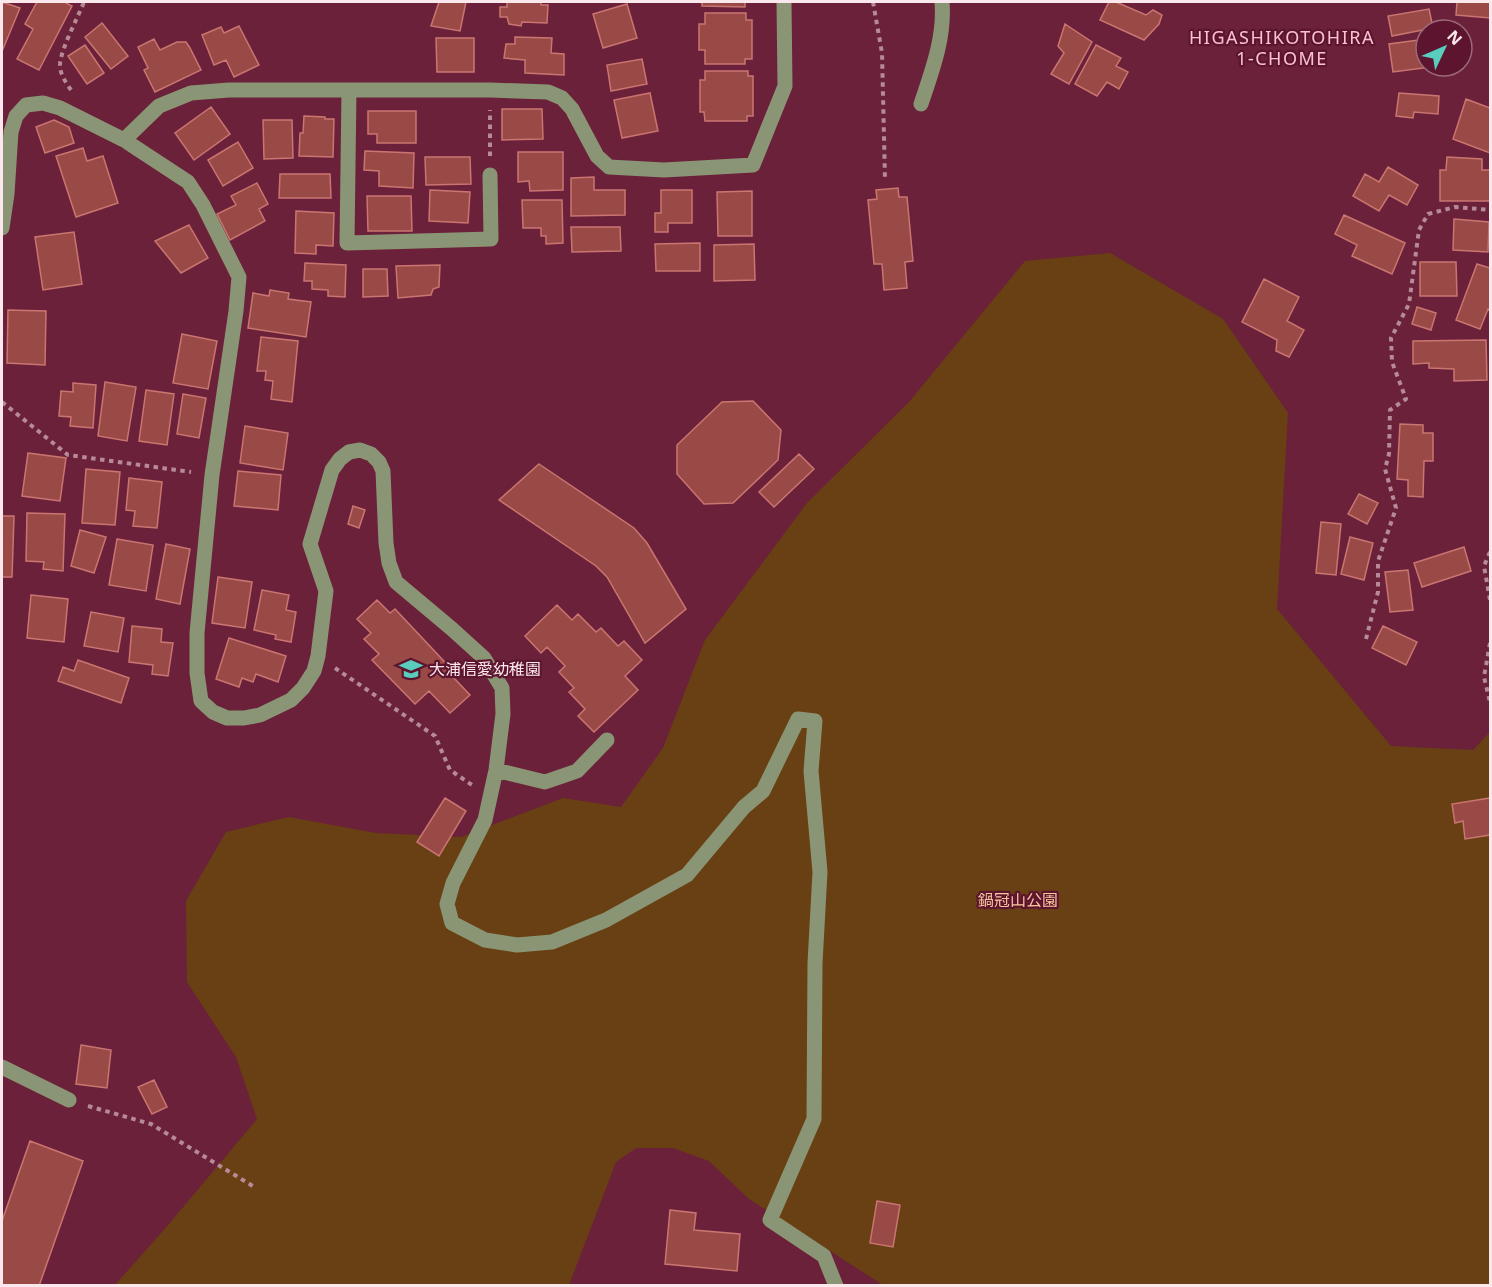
<svg xmlns="http://www.w3.org/2000/svg" width="1492" height="1287" font-family="'Noto Sans','Noto Sans JP',sans-serif">
<style>
.green{fill:#694013}
.building{fill:#994a47;stroke:#ca7571;stroke-width:1.5}
.lines{fill:none;stroke-linecap:round;stroke-linejoin:round}
.path{stroke:#b68a97;stroke-width:4;stroke-dasharray:4.5 4.5;stroke-linecap:butt}
.minor{stroke:#8a9575;stroke-width:15}
.labels{text-anchor:middle;stroke-width:4.5;stroke-linejoin:round;paint-order:stroke}
.poi-label{font-size:16px;fill:#fbe8ec;stroke:#5d152f;text-anchor:start}
.park-label{font-size:16px;fill:#f7c79c;stroke:#5d152f}
.neighbourhood-label{font-size:18px;letter-spacing:1.5px;fill:#fac3d0;stroke:#5d152f}
</style>
<rect width="100%" height="100%" fill="#6a2139"/>
<path class="green" d="M 1110,253 L 1223,319 L 1288,413 L 1277,609 L 1391,746 L 1473,750 L 1490,732 L 1490,1285 L 883,1285 L 749,1199 L 709,1161 L 673,1148 L 636,1148 L 616,1162 L 569,1285 L 114,1286 L 169,1224 L 257,1119 L 236,1057 L 187,982 L 186,901 L 226,832 L 289,817 L 376,833 L 461,837 L 563,798 L 621,807 L 663,748 L 705,640 L 807,503 L 909,402 L 1025,261 Z"/>
<path class="building" d="M 2,2 L 20,8 L 3,49 L 2,48 Z
M 37,2 L 66,2 L 66,3 L 72,6 L 39,70 L 17,59 L 33,29 L 25,24 Z
M 439,2 L 466,2 L 460,31 L 431,26 Z
M 507,2 L 541,2 L 541,5 L 548,5 L 547,23 L 522,22 L 521,26 L 509,24 L 507,17 L 500,17 L 500,7 L 507,7 Z
M 702,2 L 745,2 L 745,7 L 702,6 Z
M 1109,2 L 1116,2 L 1146,15 L 1153,10 L 1162,15 L 1159,24 L 1144,40 L 1100,20 Z
M 1457,2 L 1490,2 L 1490,18 L 1456,15 Z
M 627,4 L 637,38 L 603,48 L 593,14 Z
M 1429,9 L 1433,28 L 1392,36 L 1388,16 Z
M 705,13 L 746,13 L 746,20 L 752,20 L 752,59 L 745,59 L 745,64 L 705,64 L 705,50 L 699,50 L 699,24 L 705,24 Z
M 102,23 L 128,56 L 111,69 L 85,37 Z
M 1065,24 L 1092,42 L 1069,84 L 1051,74 L 1064,53 L 1058,46 Z
M 239,26 L 259,65 L 234,77 L 226,60 L 214,65 L 202,35 L 221,27 L 224,33 Z
M 515,37 L 552,38 L 551,53 L 564,54 L 564,75 L 525,73 L 525,60 L 504,58 L 506,44 L 515,44 Z
M 436,38 L 474,38 L 474,72 L 437,72 Z
M 154,39 L 160,50 L 177,42 L 186,42 L 190,48 L 201,70 L 155,92 L 144,70 L 148,68 L 138,47 Z
M 1426,39 L 1426,66 L 1439,66 L 1393,72 L 1389,44 Z
M 85,45 L 104,73 L 87,84 L 68,56 Z
M 1096,45 L 1121,58 L 1116,66 L 1128,72 L 1119,89 L 1107,82 L 1097,96 L 1075,84 Z
M 642,59 L 647,84 L 611,91 L 607,65 Z
M 705,71 L 748,71 L 748,76 L 753,76 L 753,116 L 747,116 L 747,121 L 705,121 L 704,112 L 700,112 L 700,80 L 705,80 Z
M 650,93 L 658,131 L 622,138 L 614,100 Z
M 1399,93 L 1439,96 L 1438,114 L 1414,112 L 1413,118 L 1396,116 Z
M 1466,99 L 1490,108 L 1490,153 L 1453,139 Z
M 211,107 L 230,134 L 194,160 L 175,133 Z
M 502,109 L 542,109 L 543,139 L 502,140 Z
M 368,111 L 416,111 L 416,143 L 377,143 L 377,134 L 368,134 Z
M 304,116 L 325,117 L 325,119 L 334,119 L 333,157 L 299,156 L 300,133 L 303,133 Z
M 54,120 L 69,127 L 74,143 L 45,153 L 36,127 Z
M 263,120 L 292,120 L 293,158 L 264,159 Z
M 238,142 L 253,168 L 223,186 L 208,160 Z
M 83,148 L 87,161 L 103,156 L 118,203 L 76,217 L 56,156 Z
M 365,151 L 414,153 L 413,188 L 379,186 L 379,171 L 364,170 Z
M 518,152 L 563,152 L 563,190 L 530,191 L 529,181 L 518,182 Z
M 425,157 L 470,157 L 471,184 L 426,185 Z
M 1447,157 L 1482,159 L 1482,170 L 1490,170 L 1490,201 L 1440,201 L 1440,170 L 1446,170 Z
M 1388,167 L 1418,185 L 1407,205 L 1389,195 L 1379,211 L 1353,196 L 1365,174 L 1379,182 Z
M 280,174 L 330,174 L 331,198 L 279,198 Z
M 594,177 L 594,190 L 625,190 L 625,215 L 571,216 L 571,178 Z
M 257,183 L 268,204 L 259,209 L 265,221 L 230,240 L 217,214 L 236,205 L 231,196 Z
M 898,188 L 899,197 L 907,197 L 913,261 L 905,262 L 907,288 L 884,290 L 882,264 L 874,264 L 868,200 L 877,199 L 876,190 Z
M 430,190 L 470,192 L 468,223 L 429,221 Z
M 661,190 L 692,190 L 692,223 L 668,223 L 668,232 L 655,232 L 655,213 L 661,213 Z
M 752,191 L 752,236 L 718,236 L 717,192 Z
M 367,196 L 411,196 L 412,231 L 368,231 Z
M 522,200 L 562,200 L 563,243 L 546,244 L 546,236 L 541,236 L 541,228 L 523,228 Z
M 296,211 L 334,213 L 333,246 L 316,245 L 316,254 L 295,253 Z
M 1344,215 L 1405,243 L 1392,274 L 1352,256 L 1357,245 L 1335,234 Z
M 1454,219 L 1489,222 L 1488,252 L 1453,250 Z
M 189,225 L 208,258 L 181,273 L 155,241 Z
M 571,227 L 620,227 L 621,251 L 572,252 Z
M 74,232 L 82,284 L 43,290 L 35,237 Z
M 700,243 L 700,271 L 656,271 L 655,244 Z
M 754,244 L 755,280 L 714,281 L 714,245 Z
M 1420,262 L 1456,262 L 1457,296 L 1420,296 Z
M 305,263 L 346,265 L 345,297 L 328,296 L 328,290 L 312,289 L 312,281 L 304,281 Z
M 1477,264 L 1490,268 L 1490,310 L 1488,309 L 1480,329 L 1456,320 Z
M 440,265 L 439,287 L 433,289 L 431,295 L 398,298 L 396,266 Z
M 363,269 L 387,269 L 388,296 L 363,297 Z
M 1264,279 L 1299,297 L 1287,321 L 1304,330 L 1289,357 L 1276,351 L 1277,340 L 1242,322 Z
M 270,290 L 289,293 L 288,299 L 311,302 L 306,337 L 248,328 L 253,293 L 269,296 Z
M 1417,307 L 1436,313 L 1431,330 L 1412,324 Z
M 8,310 L 46,311 L 45,365 L 7,363 Z
M 182,334 L 217,341 L 208,389 L 173,383 Z
M 261,337 L 298,341 L 292,402 L 271,399 L 273,381 L 265,380 L 266,371 L 257,371 Z
M 1486,340 L 1487,380 L 1454,381 L 1454,369 L 1429,368 L 1429,363 L 1413,364 L 1413,341 Z
M 105,382 L 136,387 L 127,441 L 98,436 Z
M 73,383 L 96,385 L 93,428 L 70,426 L 71,417 L 59,416 L 61,391 L 73,392 Z
M 146,390 L 174,394 L 167,445 L 139,441 Z
M 183,394 L 206,398 L 199,438 L 177,434 Z
M 753,401 L 781,430 L 778,460 L 733,503 L 704,504 L 677,474 L 677,445 L 722,402 Z
M 1400,424 L 1423,425 L 1423,433 L 1433,433 L 1433,461 L 1424,461 L 1423,497 L 1408,496 L 1408,480 L 1397,479 Z
M 245,426 L 288,433 L 283,470 L 240,463 Z
M 28,453 L 66,458 L 60,501 L 22,496 Z
M 799,454 L 814,469 L 774,507 L 759,492 Z
M 539,464 L 634,528 L 647,543 L 686,609 L 645,643 L 607,577 L 596,566 L 499,500 Z
M 86,469 L 120,472 L 115,525 L 82,523 Z
M 238,471 L 281,475 L 278,510 L 234,506 Z
M 129,478 L 162,482 L 157,528 L 133,526 L 135,511 L 126,510 Z
M 1359,494 L 1378,503 L 1367,524 L 1348,514 Z
M 353,506 L 365,510 L 359,528 L 348,524 Z
M 27,513 L 65,514 L 63,571 L 43,569 L 44,562 L 26,561 Z
M 2,516 L 14,516 L 12,577 L 2,577 Z
M 1321,522 L 1341,524 L 1336,575 L 1316,573 Z
M 80,530 L 106,537 L 94,573 L 71,566 Z
M 1350,537 L 1373,543 L 1364,580 L 1341,574 Z
M 117,539 L 153,545 L 146,591 L 109,585 Z
M 166,544 L 190,549 L 180,604 L 156,599 Z
M 1464,547 L 1471,571 L 1422,587 L 1414,563 Z
M 1408,570 L 1413,610 L 1390,612 L 1385,572 Z
M 218,577 L 252,582 L 245,628 L 212,623 Z
M 262,590 L 289,595 L 286,610 L 296,612 L 291,642 L 275,639 L 276,635 L 254,630 Z
M 31,595 L 68,599 L 64,642 L 27,638 Z
M 377,600 L 390,613 L 395,609 L 457,675 L 454,678 L 470,695 L 450,713 L 429,691 L 415,704 L 372,660 L 379,654 L 364,639 L 371,633 L 357,619 Z
M 557,605 L 572,620 L 578,614 L 596,632 L 601,628 L 618,646 L 624,641 L 642,660 L 625,676 L 638,690 L 594,732 L 578,716 L 585,709 L 569,692 L 574,688 L 559,672 L 565,666 L 547,647 L 541,653 L 525,636 Z
M 91,612 L 124,618 L 118,652 L 84,646 Z
M 132,626 L 162,629 L 161,642 L 173,643 L 168,676 L 152,674 L 153,665 L 129,662 Z
M 1383,626 L 1417,642 L 1406,665 L 1372,648 Z
M 229,638 L 286,656 L 278,682 L 256,674 L 253,682 L 242,678 L 239,687 L 216,679 Z
M 78,660 L 129,678 L 121,703 L 58,681 L 63,667 L 74,671 Z
M 445,798 L 466,811 L 439,856 L 417,842 Z
M 1490,798 L 1490,835 L 1465,839 L 1463,821 L 1455,823 L 1452,804 Z
M 81,1045 L 111,1050 L 107,1088 L 76,1084 Z
M 154,1080 L 167,1107 L 152,1114 L 138,1087 Z
M 30,1141 L 83,1161 L 39,1286 L 2,1286 L 2,1221 Z
M 877,1201 L 900,1205 L 893,1247 L 870,1243 Z
M 670,1210 L 696,1213 L 694,1230 L 740,1234 L 737,1271 L 665,1264 Z"/>
<g class="lines">
<path class="path" d="M 873,2 L 882,53 L 885,179
M 71,90 C 66,83 59,72 60,64 C 61,49 78,17 84,2
M 490,156 L 490,110
M 2,402 L 68,455 L 191,472
M 1490,552 L 1484,566 L 1490,600
M 1366,639 L 1378,592 L 1378,561 L 1396,508 L 1385,469 L 1389,454 L 1390,410 L 1406,399 L 1392,362 L 1391,338 L 1409,304 L 1419,230 L 1428,214 L 1455,207 L 1490,210
M 1490,643 L 1484,677 L 1490,702
M 335,668 L 435,736 L 450,770 L 472,785
M 88,1106 L 151,1124 L 256,1188"/>
<path class="minor" d="M 349,90 L 347,243 L 491,239 L 490,175
M 921,104 C 932,71 945,37 942,2
M 124,140 L 159,106 L 191,93 L 229,90 L 490,90 L 548,92 L 562,98 L 572,109 L 597,156 L 609,167 L 664,170 L 753,165 L 785,86 L 784,2
M 2,228 L 7,194 L 11,132 L 16,116 L 26,105 L 43,103 L 60,108 L 124,140 L 188,182 L 203,205 L 239,277 L 236,311 L 212,475 L 197,633 L 197,673 L 201,701 L 213,712 L 227,718 L 244,718 L 260,715 L 291,700 L 303,688 L 314,671 L 318,656 L 326,591 L 310,544 L 332,470 L 340,459 L 349,452 L 360,450 L 371,454 L 379,462 L 383,471 L 386,543 L 389,563 L 396,582 L 452,629 L 484,658 L 502,688 L 503,714 L 496,770 L 485,820 L 453,883 L 447,904 L 452,923 L 485,940 L 517,945 L 552,942 L 606,920 L 687,875 L 744,807 L 763,791 L 798,719 L 815,721 L 811,771 L 820,872 L 815,963 L 814,1119 L 770,1220 L 824,1256 L 836,1286
M 496,770 L 545,782 L 577,771 L 607,740
M 2,1067 L 69,1100"/>
</g>
<defs>
<g id="school-bare" transform="scale(1.8)"><path d="M0-5L7-2L0 1L-7-2ZM-4 1L0 2.5L4 1V4Q0 6-4 4Z" fill="#59cebf" stroke="#5d152f" stroke-width="2.5" paint-order="stroke"/></g>
</defs>
<g fill-rule="evenodd">
<use href="#school-bare" x="411" y="669"/>
</g>
<g class="labels">
<g class="poi-label">
<text x="429" y="675">大浦信愛幼稚園</text>
</g>
<g class="park-label">
<text x="1018" y="906">鍋冠山公園</text>
</g>
<g class="neighbourhood-label">
<text x="1282" y="44">HIGASHIKOTOHIRA<tspan x="1282" dy="21">1-CHOME</tspan></text>
</g>
</g>
<rect width="1492" height="1287" fill="none" stroke="#fbe8ec" stroke-width="6"/>
<g transform="translate(1444 48) rotate(46)"><circle r="28" fill="#5d152f" stroke="#9c697b" stroke-width="1.5"/>
<path d="M0-4.5L10 22L0 15L-10 22Z" fill="#59cebf"/>
<text y="-9" font-size="16" font-weight="bold" text-anchor="middle" fill="#fbe8ec">N</text>
</g>
</svg>
